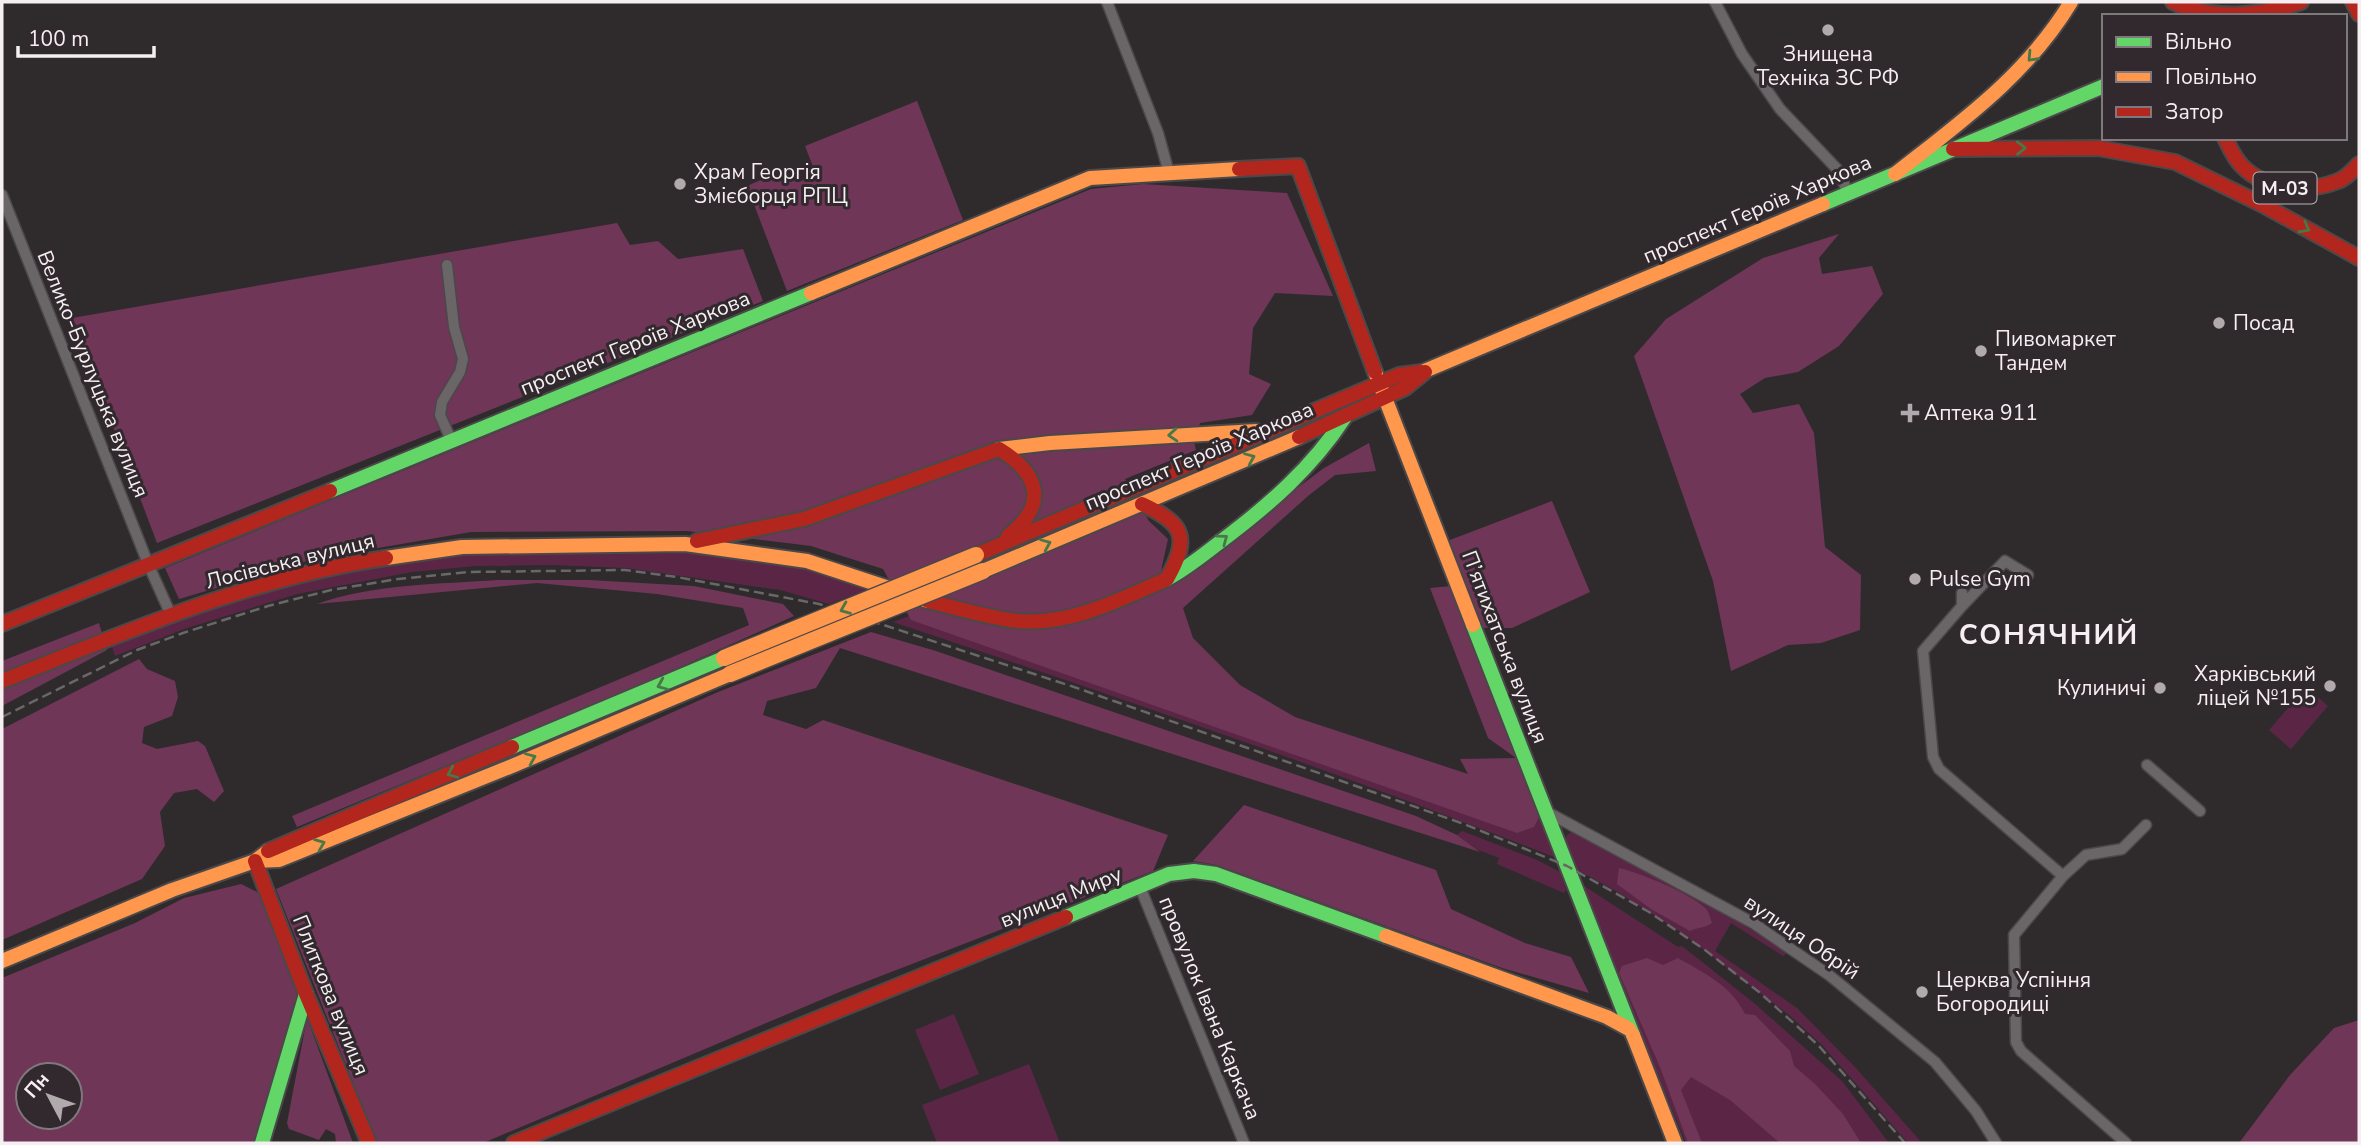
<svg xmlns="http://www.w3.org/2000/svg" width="2361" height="1145" font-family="'Nunito Sans',sans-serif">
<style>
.green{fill:#5b2646}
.forest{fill:#6f3658;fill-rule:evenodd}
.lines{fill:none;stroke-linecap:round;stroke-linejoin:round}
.street-casing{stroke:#4b484a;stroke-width:13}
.fast-casing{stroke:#4b484a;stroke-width:18}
.slow-casing{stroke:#4b484a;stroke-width:18}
.jam-casing{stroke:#4b484a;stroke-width:18}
.street{stroke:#6a6668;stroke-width:10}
.fast{stroke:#63d668;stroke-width:14}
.slow{stroke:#ff974d;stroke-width:14}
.jam{stroke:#b3261e;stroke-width:14}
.rail{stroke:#6a6768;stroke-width:2.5;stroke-dasharray:10 5;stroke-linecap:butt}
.slow-bridge-casing{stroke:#4b484a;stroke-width:19;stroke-linecap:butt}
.slow-bridge{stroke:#ff974d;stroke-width:16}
.oneway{stroke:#487748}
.poi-dot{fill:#b0aaad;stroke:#31292d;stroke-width:2.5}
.labels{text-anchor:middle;stroke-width:6;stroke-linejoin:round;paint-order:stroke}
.shield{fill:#31292d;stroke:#bab4b7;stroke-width:2}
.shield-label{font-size:19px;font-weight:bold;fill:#f5eff2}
.poi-label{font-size:21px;fill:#f5eff2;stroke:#31292d;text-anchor:start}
.street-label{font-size:21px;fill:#f5eff2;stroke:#31292d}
.district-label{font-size:28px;font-weight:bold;letter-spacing:2px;fill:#f5eff2;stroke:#31292d}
</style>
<rect width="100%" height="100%" fill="#2f2b2d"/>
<path class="green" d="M 1353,403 L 1354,407 L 281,853 L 430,787 L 831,625 Z
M 658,546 L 803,563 L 843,577 L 866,590 L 829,604 L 780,590 L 626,568 L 552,565 L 476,566 L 412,572 L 297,594 L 187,628 L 115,656 L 111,644 L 159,623 L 297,579 L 439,552 Z
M 909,616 L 1032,651 L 1540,815 L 1554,857 C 1336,771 1115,696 893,622 Z
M 2306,687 L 2328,706 L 2291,749 L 2269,730 Z
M 1462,831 L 1537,860 L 1560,872 L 1566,890 L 1564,893 L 1497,864 L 1499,858 L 1476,849 L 1457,835 Z
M 1574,831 L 1694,895 L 1788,952 L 1783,956 L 1731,923 L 1715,951 L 1797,1008 L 1855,1067 L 1922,1143 L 1908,1143 L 1822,1045 L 1789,1015 L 1679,931 L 1616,891 L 1574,868 L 1563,842 L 1568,834 Z
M 1578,882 L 1678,947 L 1682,946 L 1754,1003 L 1842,1081 L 1889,1143 L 1686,1143 Z
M 954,1014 L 979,1074 L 940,1090 L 915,1030 Z
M 1029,1064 L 1060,1143 L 937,1143 L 922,1105 Z"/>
<path class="forest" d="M 917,101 L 963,220 L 787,291 L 747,186 L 779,172 L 801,181 L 815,172 L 805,146 Z
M 1143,184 L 1287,193 L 1333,296 L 1275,293 L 1253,328 L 1249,374 L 1271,384 L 1252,415 L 1200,423 L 1194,442 L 1196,450 L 1125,479 L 1149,521 L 1168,539 L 1162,566 L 1159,592 L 1324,468 L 1369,443 L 1376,471 L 1335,475 L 1308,496 L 1183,608 L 1193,638 L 1240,685 L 1295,717 L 1468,774 L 1460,759 L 1516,758 L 1488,738 L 1430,588 L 1451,586 L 1540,815 L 1534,827 L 1517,833 L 911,620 L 883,569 L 811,546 L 687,531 L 471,532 L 314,559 L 179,599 L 165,568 L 1091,189 Z
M 617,223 L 630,245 L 658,241 L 678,259 L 743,249 L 763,301 L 157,543 L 72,318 Z
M 1839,234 L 1819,258 L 1822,274 L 1872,266 L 1883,294 L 1839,346 L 1798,372 L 1765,378 L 1740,394 L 1753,413 L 1799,404 L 1814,433 L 1825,547 L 1861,575 L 1860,630 L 1821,643 L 1788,645 L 1731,671 L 1713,581 L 1634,356 L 1666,319 L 1763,258 Z
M 1552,501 L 1590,592 L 1512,628 L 1480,628 L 1442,543 Z
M 498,580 L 589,580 L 694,586 L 783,604 L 794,616 L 625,692 L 297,827 L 292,816 L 749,625 L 743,608 L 657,594 L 537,583 L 317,604 C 370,584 442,584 498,580 Z
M 99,623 L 107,650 L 2,706 L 2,661 Z
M 871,632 L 936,651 L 1416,816 L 1457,835 L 1480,852 L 840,648 L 816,688 L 767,701 L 763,715 L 806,729 L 823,720 L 1168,835 L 1153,871 L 842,991 L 483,1143 L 377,1143 L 276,889 L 718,692 Z
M 139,659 L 147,669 L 175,681 L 178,697 L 172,716 L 144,727 L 142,743 L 157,749 L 198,741 L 205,746 L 224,791 L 214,802 L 197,789 L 174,793 L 160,812 L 165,846 L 142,879 L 2,940 L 2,729 Z
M 1244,805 L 1436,870 L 1451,909 L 1525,943 L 1571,957 L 1589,993 L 1502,968 L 1217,865 L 1193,861 Z
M 1619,868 C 1640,873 1690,893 1705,908 C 1709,911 1710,918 1712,923 C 1705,928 1698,927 1690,931 L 1651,909 L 1617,884 Z
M 241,884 L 259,893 L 299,993 L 256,1143 L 2,1143 L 2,978 L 135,923 L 184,898 ZM 28,1075 L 70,1075 L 70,1117 L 28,1117 Z
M 1647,958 L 1663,965 L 1678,958 C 1705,974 1731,985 1745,1014 L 1755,1015 L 1790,1051 L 1794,1066 L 1815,1084 L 1843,1114 L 1861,1143 L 1780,1143 L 1730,1100 L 1691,1077 L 1681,1090 L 1702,1143 L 1688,1143 L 1660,1067 L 1619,973 L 1622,966 Z
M 307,1018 L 353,1143 L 336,1143 L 335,1134 L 326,1129 L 319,1140 L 289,1129 L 287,1123 Z
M 2359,1020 L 2359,1143 L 2239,1143 L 2290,1075 L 2334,1028 Z"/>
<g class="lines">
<g class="street-casing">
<path id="street" d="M 1107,2 L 1158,133 L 1169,173
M 1715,2 L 1742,54 L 1780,109 L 1838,170 L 1848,193
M 2,195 L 149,566 L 171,615
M 447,265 L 454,327 L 463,359 L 460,372 L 442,402 L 440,415 L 452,442
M 1962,593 L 1962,606 L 1923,651 L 1933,757 L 1939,769 L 2063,876 L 2014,935 L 2016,1042 L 2021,1051 L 2126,1143
M 1962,606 L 2005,561 L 2028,575
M 2147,765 L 2200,811
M 1547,812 L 1753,923 L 1829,975 L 1935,1062 L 1976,1111 L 1996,1143
M 2063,876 L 2086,855 L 2122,849 L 2146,825
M 1140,887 L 1244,1143"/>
</g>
<g class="fast-casing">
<path id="fast" d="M 1823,204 L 2104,86
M 330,491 L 811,293
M 1167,579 C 1186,569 1203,555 1220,542 C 1268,506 1312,468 1345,417
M 1473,625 L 1633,1035
M 512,747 L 724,658
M 1066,917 L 1169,874 L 1194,871 L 1216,874 L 1386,936
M 262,1143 L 306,994"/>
</g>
<g class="slow-casing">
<path id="slow" d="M 1895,174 C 1962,121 2026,76 2071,2
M 811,293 L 1090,178 L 1239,169
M 1375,372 L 1473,625
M 1422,372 L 1823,204
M 999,449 L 1050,443 L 1256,431
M 386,558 L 462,547 L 685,544 L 807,561 L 928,601
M 983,571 L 1299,437
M 255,861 L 279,860 L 512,766 L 730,674
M 1386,936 L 1607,1017 L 1629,1029
M 2,961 L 172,890 L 255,861 L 268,851
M 1633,1035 L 1675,1143"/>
</g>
<g class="jam-casing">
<path id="jam" d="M 2173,2 C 2213,21 2260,16 2301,2
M 2353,2 L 2359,14
M 2225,138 C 2230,148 2234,158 2242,166 C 2265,190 2308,193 2338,181 C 2347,178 2353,170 2359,164
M 1953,149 L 2098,148 L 2175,162 L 2265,206 L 2359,258
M 1239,169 L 1298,166 L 1375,372
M 1299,437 L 1405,388 L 1425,372
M 999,449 C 1040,474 1048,505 1008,536
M 1142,504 C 1185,524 1190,538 1167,579
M 697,541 L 804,519 L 999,449
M 976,555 L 1399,375 L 1422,372
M 928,601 C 957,608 988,618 1018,621 C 1070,626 1121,599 1167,579
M 2,624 L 330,491
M 2,681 C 126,632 253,577 386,558
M 268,851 L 512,747
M 255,861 L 306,994 L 369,1143
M 514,1143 L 1066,917"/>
</g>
<use href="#street" class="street"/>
<use href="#fast" class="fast"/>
<use href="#slow" class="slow"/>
<use href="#jam" class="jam"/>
<path class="rail" d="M 2,717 L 137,650 L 183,633 L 268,606 L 331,590 L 398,579 L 468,572 L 625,570 L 677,577 L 819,604 L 1074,687 L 1464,824 L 1567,866 L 1649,912 L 1705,950 L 1759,992 L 1818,1045 L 1905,1143"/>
<g class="slow-bridge-casing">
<path id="slow-bridge" d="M 724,658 L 976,555
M 730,674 L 983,571"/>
</g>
<use href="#slow-bridge" class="slow-bridge"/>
</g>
<defs><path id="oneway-chevron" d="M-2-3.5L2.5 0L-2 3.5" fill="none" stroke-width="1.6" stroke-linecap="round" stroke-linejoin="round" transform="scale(1.75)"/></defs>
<g class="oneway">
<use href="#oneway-chevron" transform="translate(2032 57) rotate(133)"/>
<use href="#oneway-chevron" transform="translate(2021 148) rotate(-1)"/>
<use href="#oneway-chevron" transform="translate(2305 228) rotate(28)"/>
<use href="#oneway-chevron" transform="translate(1173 435) rotate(176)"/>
<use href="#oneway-chevron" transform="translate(1250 458) rotate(-23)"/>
<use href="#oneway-chevron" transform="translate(1223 539) rotate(-37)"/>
<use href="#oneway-chevron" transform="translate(1046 544) rotate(-23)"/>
<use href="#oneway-chevron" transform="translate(845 609) rotate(158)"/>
<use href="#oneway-chevron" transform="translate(662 685) rotate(157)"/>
<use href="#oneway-chevron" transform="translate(531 758) rotate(-23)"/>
<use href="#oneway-chevron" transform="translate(452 773) rotate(157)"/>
<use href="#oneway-chevron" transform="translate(320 844) rotate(-22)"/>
</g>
<g class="poi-dot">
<circle cx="1828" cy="30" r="7"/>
<circle cx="680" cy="184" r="7"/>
<circle cx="2219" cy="323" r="7"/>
<circle cx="1981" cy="351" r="7"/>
<path d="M1906.5 402.5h7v7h7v7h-7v7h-7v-7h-7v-7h7z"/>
<circle cx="1915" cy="579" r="7"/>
<circle cx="2330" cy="686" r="7"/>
<circle cx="2160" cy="688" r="7"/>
<circle cx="1922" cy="992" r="7"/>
</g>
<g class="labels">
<rect class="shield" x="2253.5" y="172.5" width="63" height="31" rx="5"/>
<g class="shield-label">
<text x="2285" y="195">М-03</text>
</g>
<g class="poi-label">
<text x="1828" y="61" text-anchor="middle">Знищена<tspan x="1828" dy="24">Техніка ЗС РФ</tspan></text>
<text x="694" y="179">Храм Георгія<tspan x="694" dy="24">Змієборця РПЦ</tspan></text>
<text x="2233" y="330">Посад</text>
<text x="1995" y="346">Пивомаркет<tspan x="1995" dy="24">Тандем</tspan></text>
<text x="1924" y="420">Аптека 911</text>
<text x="1929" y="586">Pulse Gym</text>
<text x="2316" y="681" text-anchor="end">Харківський<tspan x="2316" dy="24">ліцей №155</tspan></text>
<text x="2146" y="695" text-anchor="end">Кулиничі</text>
<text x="1936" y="987">Церква Успіння<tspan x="1936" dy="24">Богородиці</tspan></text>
</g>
<g class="street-label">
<text transform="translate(1757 209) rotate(-23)" y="7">проспект Героїв Харкова</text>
<text transform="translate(635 343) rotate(-22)" y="7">проспект Героїв Харкова</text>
<text transform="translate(93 374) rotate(68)" y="7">Велико-Бурлуцька вулиця</text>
<text transform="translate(1199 456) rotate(-23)" y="7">проспект Героїв Харкова</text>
<text transform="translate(290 561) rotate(-14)" y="7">Лосівська вулиця</text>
<text transform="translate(1505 647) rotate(69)" y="7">П’ятихатська вулиця</text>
<text transform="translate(1061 897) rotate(-22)" y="7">вулиця Миру</text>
<text transform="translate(1802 937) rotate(34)" y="7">вулиця Обрій</text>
<text transform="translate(331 995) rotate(68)" y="7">Плиткова вулиця</text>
<text transform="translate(1210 1008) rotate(68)" y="7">провулок Івана Каркача</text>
</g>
<g class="district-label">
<text x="2049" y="644">СОНЯЧНИЙ</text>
</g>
</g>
<rect width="2361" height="1145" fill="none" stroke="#f5eff2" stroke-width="7"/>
<rect x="2102" y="14" width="245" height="126" fill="#31292d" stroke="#7f787c" stroke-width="2"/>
<rect x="2116" y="37" width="35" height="10" fill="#63d668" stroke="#7f787c" stroke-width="2"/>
<text x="2165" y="49" font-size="21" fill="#f5eff2">Вільно</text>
<rect x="2116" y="72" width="35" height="10" fill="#ff974d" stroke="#7f787c" stroke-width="2"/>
<text x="2165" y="84" font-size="21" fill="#f5eff2">Повільно</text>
<rect x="2116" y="107" width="35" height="10" fill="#b3261e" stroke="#7f787c" stroke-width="2"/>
<text x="2165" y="119" font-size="21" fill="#f5eff2">Затор</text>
<g transform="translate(49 1096) rotate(311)"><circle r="33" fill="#31292d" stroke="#7f787c" stroke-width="2"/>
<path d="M0-5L12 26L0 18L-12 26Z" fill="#b0aaad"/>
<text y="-10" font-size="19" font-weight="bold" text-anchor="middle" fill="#f5eff2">Пн</text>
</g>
<path d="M18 46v10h136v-10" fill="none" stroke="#f5eff2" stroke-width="3.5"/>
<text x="28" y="46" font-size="21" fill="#f5eff2" stroke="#31292d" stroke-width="5" paint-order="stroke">100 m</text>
</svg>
